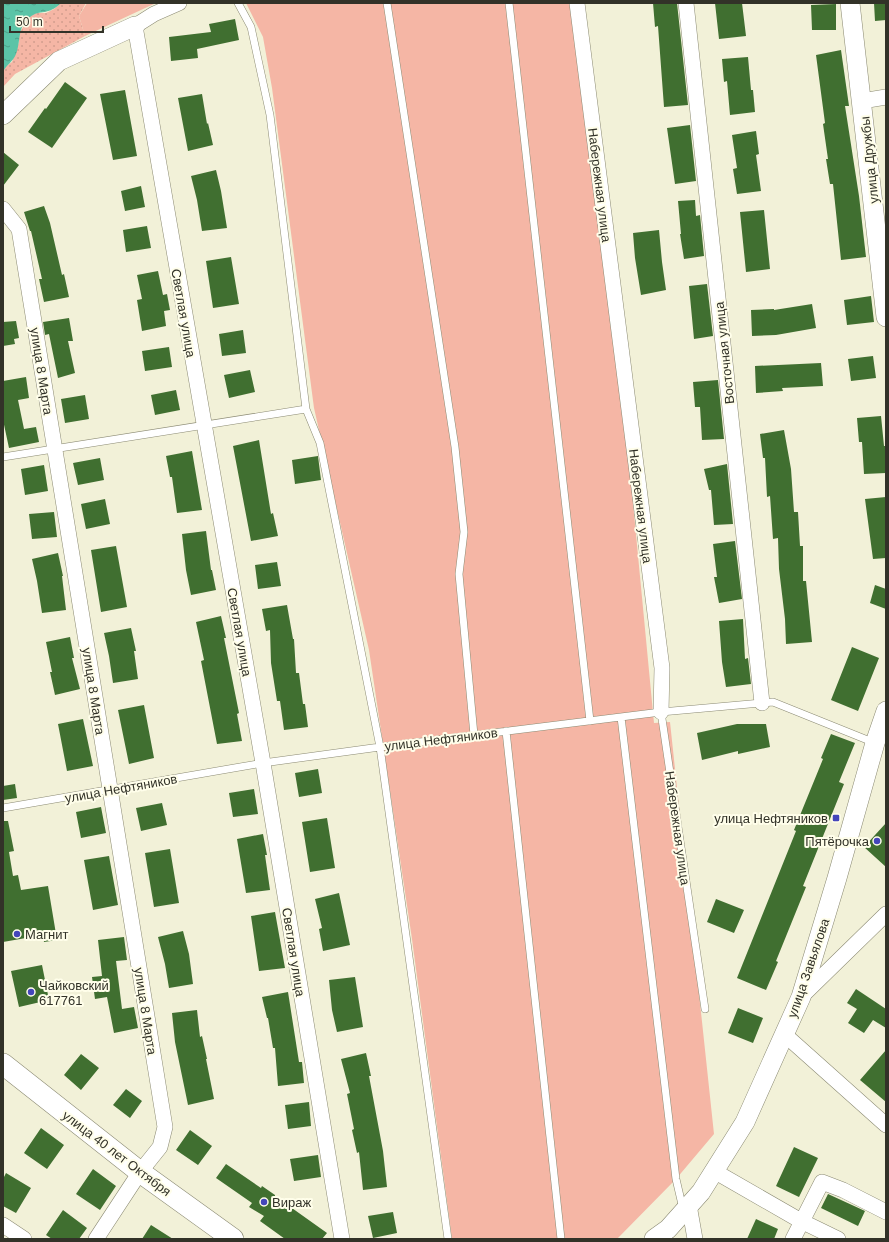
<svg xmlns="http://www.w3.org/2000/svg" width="889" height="1242" font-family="Helvetica,sans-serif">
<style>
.grass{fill:url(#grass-dots)}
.green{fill:#f5b6a5}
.water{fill:url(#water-ripples)}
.building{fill:#406f30}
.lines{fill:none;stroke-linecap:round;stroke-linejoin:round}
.service-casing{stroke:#8b8a73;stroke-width:8}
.minor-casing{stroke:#8b8a73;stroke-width:16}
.tertiary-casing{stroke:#8b8a73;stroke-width:20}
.secondary-casing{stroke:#8b8a73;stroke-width:22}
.service{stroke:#fff;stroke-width:7}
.minor{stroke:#fff;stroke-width:15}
.tertiary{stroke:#fff;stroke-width:19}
.secondary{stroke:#fff;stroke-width:21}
.poi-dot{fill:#4446bb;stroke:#fffeea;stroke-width:1.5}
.labels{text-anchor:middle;stroke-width:4;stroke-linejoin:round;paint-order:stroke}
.street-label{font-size:13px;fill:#323228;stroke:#fffeea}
.poi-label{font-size:13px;fill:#323228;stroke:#fffeea;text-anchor:start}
</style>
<defs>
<pattern id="grass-dots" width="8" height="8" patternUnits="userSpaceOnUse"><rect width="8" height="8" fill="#f5b6a5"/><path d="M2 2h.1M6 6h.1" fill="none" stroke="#d29d8e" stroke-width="1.8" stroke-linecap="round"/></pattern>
<pattern id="water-ripples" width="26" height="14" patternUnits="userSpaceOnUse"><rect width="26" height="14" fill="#5bc4a7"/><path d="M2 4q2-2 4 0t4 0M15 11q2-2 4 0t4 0" fill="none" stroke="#4ca088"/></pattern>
</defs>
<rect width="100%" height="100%" fill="#f2f1d8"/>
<path class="grass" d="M 61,3 L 86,3 L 79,16 L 85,36 L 15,74 L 3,87 L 3,72 L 5,67 L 12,62 L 19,42 L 19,34 L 28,18 L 35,13 L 46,13 L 54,9 Z"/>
<path class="green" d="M 87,3 L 156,3 L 85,36 L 79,16 Z
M 246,3 L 571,3 L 620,367 L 654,723 L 670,722 L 714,1134 L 676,1179 L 617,1239 L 452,1239 L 412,939 L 369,650 L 314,408 L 272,88 L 263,37 Z"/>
<path class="water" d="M 3,3 L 61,3 C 48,16 40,9 30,17 C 17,26 21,42 16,54 C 13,62 6,65 3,72 Z"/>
<path class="building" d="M 653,3 L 677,3 L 688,105 L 664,107 L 658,26 L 655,27 Z
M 715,3 L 742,3 L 746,36 L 719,39 Z
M 874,3 L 886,3 L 886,20 L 875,21 Z
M 836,4 L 836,30 L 812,30 L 811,5 Z
M 235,19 L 239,40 L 197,49 L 198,58 L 171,61 L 169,37 L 211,32 L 209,24 Z
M 841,50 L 849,106 L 845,106 L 859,196 L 866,257 L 841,260 L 833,184 L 830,184 L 826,159 L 828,159 L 823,124 L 825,123 L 816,55 Z
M 748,57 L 751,90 L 753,90 L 755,112 L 730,115 L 727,81 L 724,82 L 722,59 Z
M 65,82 L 87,98 L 52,148 L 28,132 L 45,108 L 46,109 Z
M 125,90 L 137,156 L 113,160 L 100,94 Z
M 202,94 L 207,124 L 208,123 L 213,145 L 188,151 L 178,98 Z
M 690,125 L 696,181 L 675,184 L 667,128 Z
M 756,131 L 759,154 L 756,155 L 761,191 L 737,194 L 733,169 L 737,168 L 732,135 Z
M 3,152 L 19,165 L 3,186 Z
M 216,170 L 221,191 L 227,228 L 202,231 L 197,200 L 191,176 Z
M 141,186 L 145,207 L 125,211 L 121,191 Z
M 695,200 L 696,216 L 700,215 L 704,256 L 684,259 L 680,234 L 681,234 L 678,201 Z
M 44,206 L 50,223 L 62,275 L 64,274 L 69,297 L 44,302 L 39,279 L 42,279 L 31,231 L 30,231 L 24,212 Z
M 764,210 L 770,269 L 746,272 L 740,212 Z
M 147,226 L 151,248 L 126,252 L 123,230 Z
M 659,230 L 662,262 L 666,290 L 641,295 L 635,258 L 633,233 Z
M 231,257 L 239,304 L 213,308 L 206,261 Z
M 158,271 L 163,295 L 167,294 L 170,310 L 164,311 L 166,326 L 142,331 L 137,300 L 142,299 L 137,275 Z
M 707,284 L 713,336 L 694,339 L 689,286 Z
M 871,296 L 874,322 L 847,325 L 844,300 Z
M 812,304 L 816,328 L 776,335 L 752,336 L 751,310 L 774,309 L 774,310 Z
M 69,318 L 73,341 L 68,341 L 75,373 L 58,378 L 49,334 L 45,335 L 43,322 Z
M 16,321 L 19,338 L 14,339 L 15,344 L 3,346 L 3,322 Z
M 243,330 L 246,353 L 222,356 L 219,334 Z
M 169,347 L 172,367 L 145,371 L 142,351 Z
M 873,356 L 876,378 L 851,381 L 848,359 Z
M 821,363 L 823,386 L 782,388 L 783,391 L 756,393 L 755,366 Z
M 250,370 L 255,392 L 229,398 L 224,375 Z
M 26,377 L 29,398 L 18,400 L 24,429 L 36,427 L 39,442 L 9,448 L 3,420 L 3,381 Z
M 718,380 L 724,439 L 702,440 L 700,407 L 695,407 L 693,382 Z
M 176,390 L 180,410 L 155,415 L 151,395 Z
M 85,395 L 89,419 L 65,423 L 61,399 Z
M 881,416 L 884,446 L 886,446 L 886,473 L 864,474 L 862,442 L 859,442 L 857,418 Z
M 784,430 L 791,469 L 794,512 L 798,512 L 800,546 L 803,546 L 803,581 L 806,581 L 812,642 L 786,644 L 785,619 L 779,569 L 778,538 L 773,539 L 770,496 L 767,497 L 765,458 L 763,458 L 760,434 Z
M 259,440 L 271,514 L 273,513 L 278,536 L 251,541 L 233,446 Z
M 192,451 L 202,510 L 177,513 L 172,477 L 170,477 L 166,456 Z
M 318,456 L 321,480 L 295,484 L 292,460 Z
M 100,458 L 104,480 L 78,485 L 73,463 Z
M 727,464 L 733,524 L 714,525 L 711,490 L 709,490 L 704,469 Z
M 44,465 L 48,491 L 25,495 L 21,469 Z
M 886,497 L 886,558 L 873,559 L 865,499 Z
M 105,499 L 110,524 L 86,529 L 81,504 Z
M 54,512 L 57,537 L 32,539 L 29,514 Z
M 206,531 L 211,570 L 212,570 L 216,590 L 191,595 L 186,570 L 182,534 Z
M 735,541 L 742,599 L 719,603 L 714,577 L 717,577 L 713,544 Z
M 116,546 L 127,607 L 101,612 L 91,550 Z
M 58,553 L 63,576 L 62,576 L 66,610 L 42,613 L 37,581 L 32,559 Z
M 277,562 L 281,586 L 258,589 L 255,565 Z
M 875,585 L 886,589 L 886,609 L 870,603 Z
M 287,605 L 293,639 L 294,639 L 296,673 L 299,673 L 303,704 L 305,704 L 308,727 L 284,730 L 280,701 L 277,701 L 271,663 L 270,630 L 266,631 L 262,609 Z
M 221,616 L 226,638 L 224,638 L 239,713 L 237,714 L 242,741 L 217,744 L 201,661 L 204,660 L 196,622 Z
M 743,619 L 745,659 L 748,658 L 751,684 L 726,687 L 722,662 L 719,621 Z
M 131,628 L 136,651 L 134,651 L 138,679 L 113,683 L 109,656 L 104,633 Z
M 70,637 L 74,658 L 72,658 L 80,689 L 55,695 L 50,672 L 52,672 L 46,642 Z
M 852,647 L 879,658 L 858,711 L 831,700 Z
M 144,705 L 154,758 L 129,764 L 118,710 Z
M 83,719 L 93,766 L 67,771 L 58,724 Z
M 737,724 L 766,724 L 770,747 L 738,754 L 738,751 L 702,760 L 697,733 Z
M 831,734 L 855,743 L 839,782 L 844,784 L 803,886 L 806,887 L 776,961 L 778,962 L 766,990 L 737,978 L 796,831 L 794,830 L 823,759 L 821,758 Z
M 318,769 L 322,793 L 299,797 L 295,773 Z
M 15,784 L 17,798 L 3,800 L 3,786 Z
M 254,789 L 258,814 L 233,817 L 229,793 Z
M 162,803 L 167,825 L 141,831 L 136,808 Z
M 101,807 L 106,833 L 81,838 L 76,812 Z
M 327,818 L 335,868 L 310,872 L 302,822 Z
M 3,821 L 8,821 L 14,851 L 9,852 L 13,876 L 18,875 L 21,890 L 48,886 L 57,940 L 44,942 L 43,935 L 3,942 Z
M 886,823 L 886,867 L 864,847 Z
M 263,834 L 267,855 L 265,855 L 270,890 L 246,893 L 237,839 Z
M 170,849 L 179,903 L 154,907 L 145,853 Z
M 109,856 L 118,905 L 93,910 L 84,860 Z
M 339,893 L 350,945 L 323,951 L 319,929 L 322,928 L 315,899 Z
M 716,899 L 744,910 L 734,933 L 707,922 Z
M 275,912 L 285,968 L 259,971 L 251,916 Z
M 183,931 L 189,954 L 193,984 L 169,988 L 165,964 L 158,937 Z
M 124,937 L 127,960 L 116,961 L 122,1009 L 134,1007 L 138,1028 L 114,1033 L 107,997 L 95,999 L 92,977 L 102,976 L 98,940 Z
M 42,965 L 49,1000 L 19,1007 L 11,971 Z
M 355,977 L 363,1027 L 337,1032 L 332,1010 L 329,980 Z
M 856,989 L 886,1009 L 886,1028 L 873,1020 L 864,1033 L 848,1023 L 857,1009 L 847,1003 Z
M 288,992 L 299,1062 L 302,1062 L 304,1083 L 278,1086 L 275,1048 L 273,1048 L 268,1018 L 267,1018 L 262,997 Z
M 738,1008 L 763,1018 L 753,1043 L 728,1033 Z
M 197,1010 L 200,1037 L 202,1036 L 207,1059 L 206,1059 L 214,1099 L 188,1105 L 175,1042 L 172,1013 Z
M 886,1050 L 886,1102 L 860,1080 Z
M 366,1053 L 371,1076 L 369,1076 L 383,1151 L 387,1187 L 363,1190 L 359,1152 L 357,1153 L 352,1130 L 354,1129 L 347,1094 L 350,1093 L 341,1059 Z
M 81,1054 L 99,1068 L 81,1090 L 64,1075 Z
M 126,1089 L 142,1101 L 130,1118 L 113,1105 Z
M 309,1102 L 311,1126 L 288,1129 L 285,1105 Z
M 41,1128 L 64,1145 L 47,1169 L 24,1153 Z
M 190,1130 L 212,1146 L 198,1165 L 176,1150 Z
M 794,1147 L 818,1158 L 799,1197 L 776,1186 Z
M 318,1155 L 321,1177 L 294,1181 L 290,1159 Z
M 226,1164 L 261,1188 L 262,1186 L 275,1195 L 275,1196 L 327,1233 L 322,1239 L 285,1239 L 260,1221 L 264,1216 L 249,1207 L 252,1203 L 216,1178 Z
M 93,1169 L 116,1186 L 100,1210 L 76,1194 Z
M 6,1173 L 31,1188 L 16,1213 L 3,1206 L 3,1179 Z
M 828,1194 L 865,1211 L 858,1226 L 821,1208 Z
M 63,1210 L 87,1228 L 79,1239 L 52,1239 L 46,1235 Z
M 393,1212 L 397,1233 L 373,1238 L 368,1216 Z
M 756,1219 L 778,1229 L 774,1239 L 747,1239 Z
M 151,1225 L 173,1239 L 142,1239 Z"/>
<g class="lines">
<g class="service-casing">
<path id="service" d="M 238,3 L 251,27 L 270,115 L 306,409 L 320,443 L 380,747 L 448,1239
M 387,3 L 455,447 L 464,532 L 459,574 L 474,735
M 509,3 L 590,721
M 3,457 L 306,409
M 661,712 L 705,1009
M 621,717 L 676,1179 L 683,1209
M 506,731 L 561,1239
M 3,808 L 263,763 L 380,747 L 661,712 L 773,702 L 875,743"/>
</g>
<g class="minor-casing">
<path id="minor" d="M 179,3 L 154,14 L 135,26 L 263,763 L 342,1239
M 577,3 L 662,668 L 661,712
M 686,3 L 762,703
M 862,101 L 886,97
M 3,209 L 19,229 L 165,1127 L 160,1147 L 140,1172 L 96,1239
M 801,997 L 886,914
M 784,1034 L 886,1125
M 714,1171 L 801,1221 L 838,1239
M 689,1205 L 695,1239
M 3,1225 L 24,1239
M 793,1239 L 822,1182 L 843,1190 L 886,1212"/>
</g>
<g class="tertiary-casing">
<path id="tertiary" d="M 850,3 L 886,317
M 3,115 L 59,61 L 135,26
M 654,1239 L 668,1229 L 701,1192 L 745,1122 L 801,997 L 837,878 L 875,743 L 886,711"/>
</g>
<g class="secondary-casing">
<path id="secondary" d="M 3,1064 L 140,1172 L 233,1239"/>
</g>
<use href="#service" class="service"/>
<use href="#minor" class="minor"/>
<use href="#tertiary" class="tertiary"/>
<use href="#secondary" class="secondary"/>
</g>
<g class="poi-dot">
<rect x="832" y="814" width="8" height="8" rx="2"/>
<circle cx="877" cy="841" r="4"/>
<circle cx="17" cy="934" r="4"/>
<circle cx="31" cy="992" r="4"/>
<circle cx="264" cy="1202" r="4"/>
</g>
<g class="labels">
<g class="street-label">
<text transform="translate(869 160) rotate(-96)" y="5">улица Дружбы</text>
<text transform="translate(600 185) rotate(83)" y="5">Набережная улица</text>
<text transform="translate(184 313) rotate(80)" y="5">Светлая улица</text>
<text transform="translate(724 353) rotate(-96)" y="5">Восточная улица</text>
<text transform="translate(42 371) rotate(81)" y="5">улица 8 Марта</text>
<text transform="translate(641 506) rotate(83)" y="5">Набережная улица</text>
<text transform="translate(240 632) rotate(80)" y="5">Светлая улица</text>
<text transform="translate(94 691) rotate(81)" y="5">улица 8 Марта</text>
<text transform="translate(441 739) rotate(-7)" y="5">улица Нефтяников</text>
<text transform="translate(121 788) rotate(-10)" y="5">улица Нефтяников</text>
<text transform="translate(678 828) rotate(82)" y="5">Набережная улица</text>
<text transform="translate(294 952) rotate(81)" y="5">Светлая улица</text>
<text transform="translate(808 968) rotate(-71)" y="5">улица Завьялова</text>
<text transform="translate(146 1011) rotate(81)" y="5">улица 8 Марта</text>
<text transform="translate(117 1153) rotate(37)" y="5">улица 40 лет Октября</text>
</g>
<g class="poi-label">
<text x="828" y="823" text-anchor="end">улица Нефтяников</text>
<text x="869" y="846" text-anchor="end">Пятёрочка</text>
<text x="25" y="939">Магнит</text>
<text x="39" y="990">Чайковский<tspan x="39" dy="15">617761</tspan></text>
<text x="272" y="1207">Вираж</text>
</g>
</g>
<rect width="889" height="1242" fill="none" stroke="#323228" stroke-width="8"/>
<path d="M10 26v6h93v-6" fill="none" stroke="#323228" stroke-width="2"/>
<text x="16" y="26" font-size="12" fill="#323228" stroke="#fffeea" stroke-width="3" paint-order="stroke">50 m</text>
</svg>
